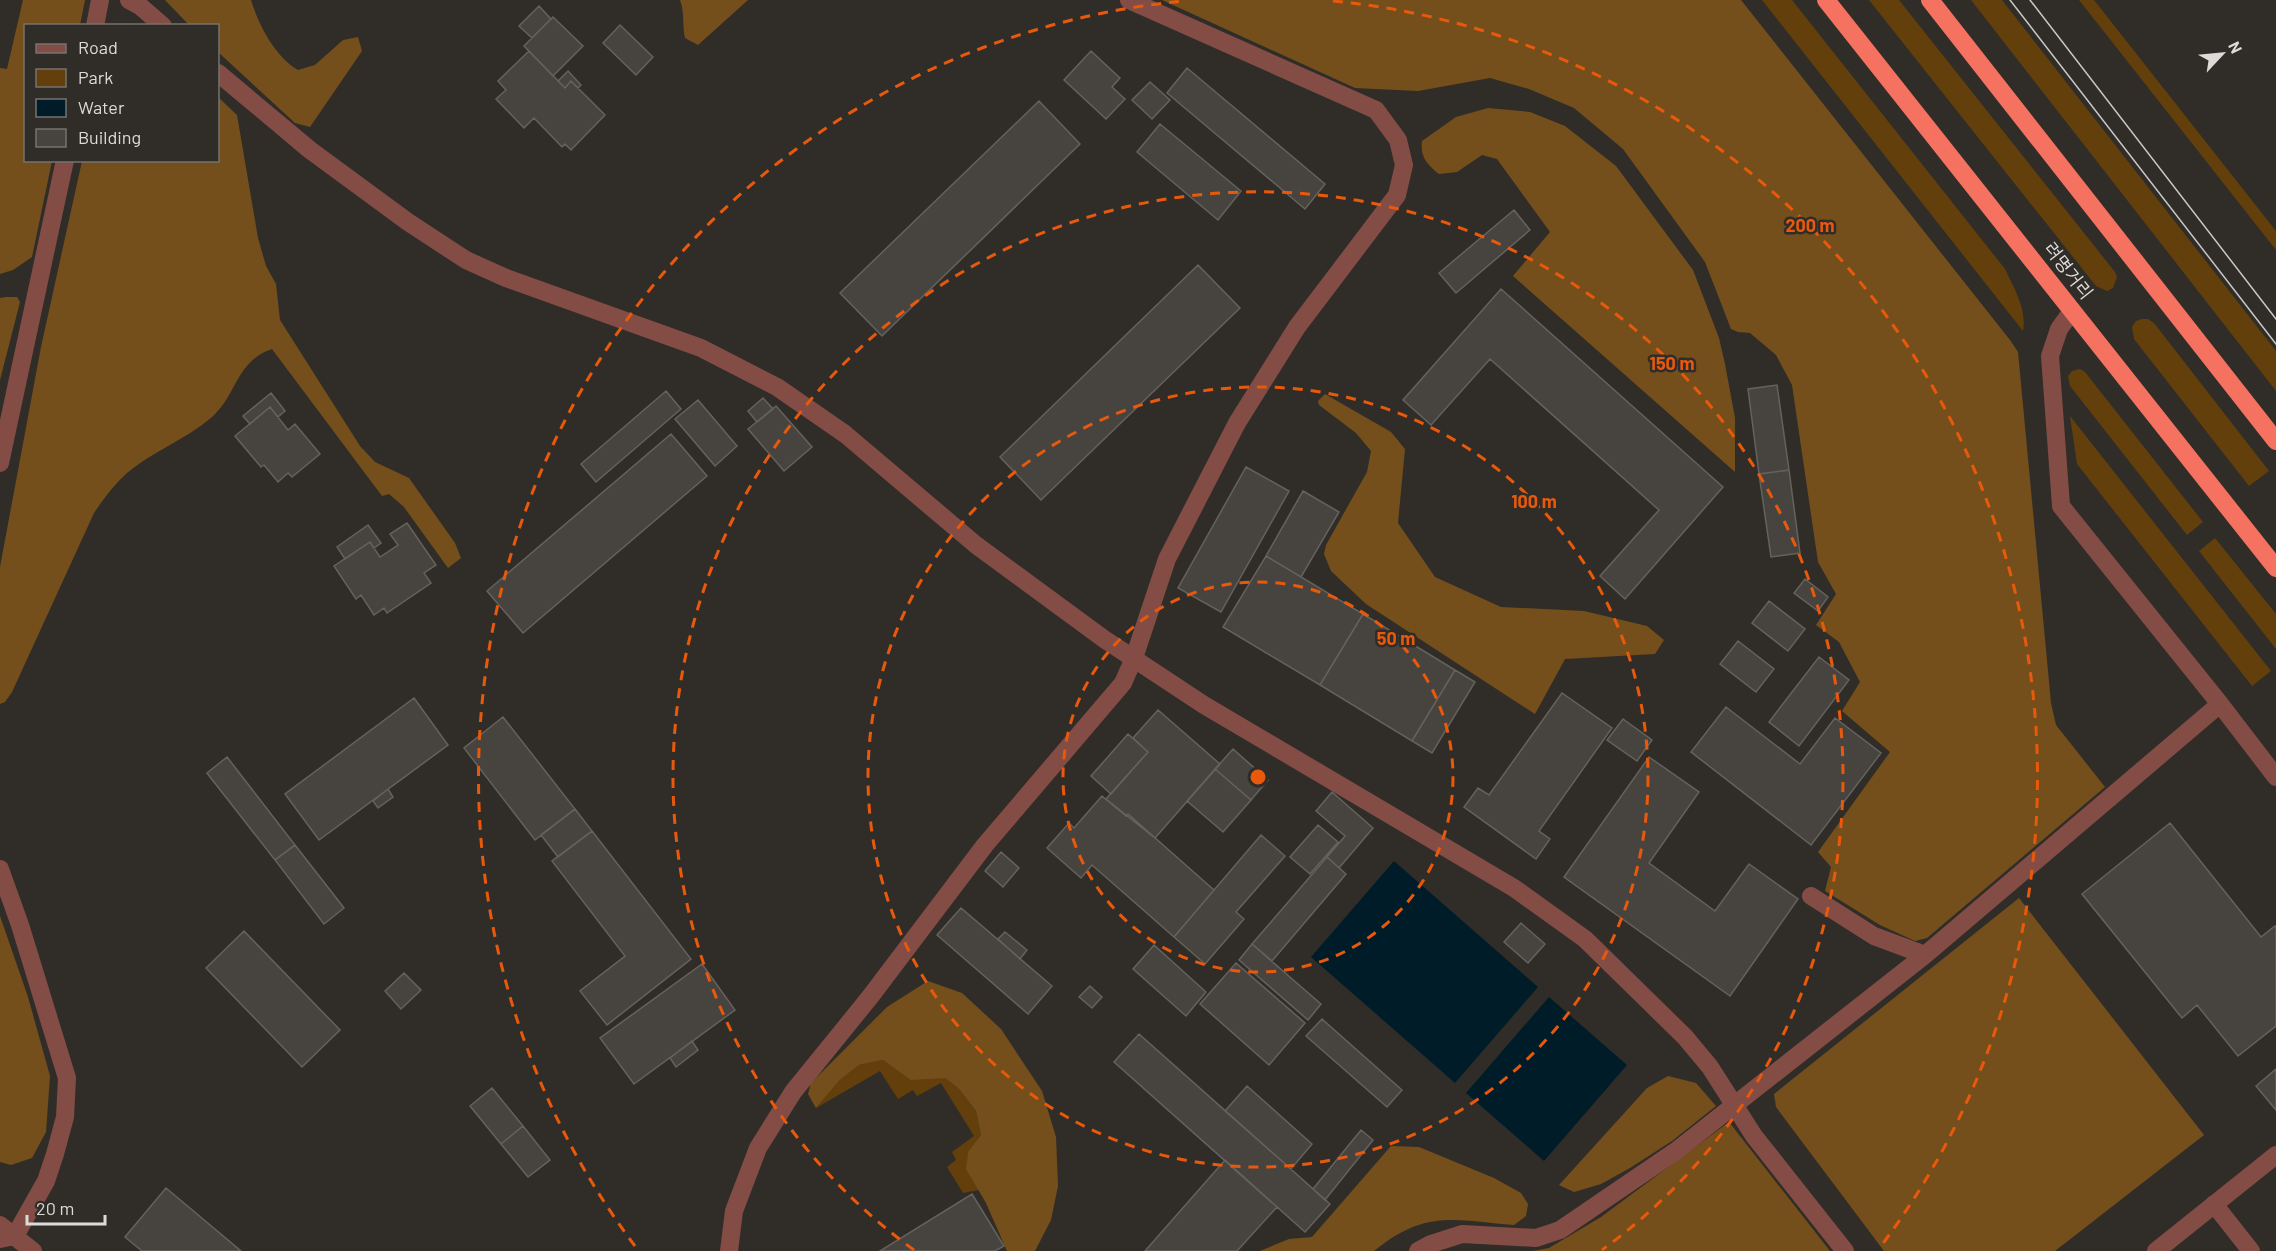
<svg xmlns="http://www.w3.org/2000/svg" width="2276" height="1251" font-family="Barlow,'Noto Sans KR',sans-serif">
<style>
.green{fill:#633f0b}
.forest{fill:#754f1b}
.water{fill:#001c28}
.building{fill:#474440;stroke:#65625e;stroke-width:1.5}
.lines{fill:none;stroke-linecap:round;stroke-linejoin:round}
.street{stroke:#834d45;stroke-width:18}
.highway{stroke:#f57160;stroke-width:18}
.tram{stroke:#cac8c6;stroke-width:1.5}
.ring{fill:none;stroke:#e8590c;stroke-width:3;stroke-dasharray:10 8}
.labels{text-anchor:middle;stroke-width:5;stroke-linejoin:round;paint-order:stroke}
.street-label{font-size:18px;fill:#dddbd9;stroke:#302d29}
.centre{fill:#e8590c;stroke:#302d29;stroke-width:3}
.ring-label{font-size:18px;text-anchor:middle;font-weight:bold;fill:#e8590c;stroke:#302d29;stroke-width:5;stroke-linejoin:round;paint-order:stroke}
</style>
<rect width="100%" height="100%" fill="#302d29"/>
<path class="green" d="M 1762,0 L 1792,0 L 2005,269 C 2014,288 2027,309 2023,331 Z
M 1869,0 L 1899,0 L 2115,272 L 2117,277 L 2113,288 L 2107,291 L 2096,286 Z
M 1971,0 L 2002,0 L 2276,351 L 2276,391 Z
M 2079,0 L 2094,0 L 2276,231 L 2276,250 Z
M 2142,319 L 2148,319 L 2154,323 L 2269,471 L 2249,486 L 2134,339 L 2132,327 L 2136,321 Z
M 2080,369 L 2085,372 L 2203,522 L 2187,535 L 2070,386 L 2068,376 L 2072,371 Z
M 2070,416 L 2271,671 L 2252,686 L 2077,464 Z
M 2215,538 L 2276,614 L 2276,649 L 2199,551 Z
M 883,1060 L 897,1069 L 929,1078 L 945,1078 L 959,1089 L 976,1111 L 981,1135 C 962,1161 963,1163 979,1190 L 963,1193 L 947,1167 L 956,1160 L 952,1152 L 974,1136 L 941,1083 L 917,1096 L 913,1090 L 898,1099 L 880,1071 L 816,1108 L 840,1080 L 859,1065 Z"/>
<path class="forest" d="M 23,0 L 85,0 L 80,25 L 26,26 L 26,160 L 52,161 L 32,257 L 13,270 L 0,274 L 0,68 L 7,69 Z
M 165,0 L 251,0 C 259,26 275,56 298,70 L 315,65 L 343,40 L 358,37 L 362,51 L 310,127 L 295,123 L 218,52 L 218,26 L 189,25 Z
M 680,0 L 748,0 L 698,45 L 685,38 C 682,25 685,13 680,0 Z
M 1162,0 L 1741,0 L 2010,340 L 2018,352 L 2051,703 L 2056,725 L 2105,787 L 1927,938 L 1915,941 L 1880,925 L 1825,891 L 1831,867 L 1818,852 L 1890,752 L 1842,711 L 1860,682 L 1839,642 L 1816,625 L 1836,594 L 1818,562 L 1792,385 L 1776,355 L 1750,333 L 1738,332 L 1731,329 L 1705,262 L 1623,149 L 1574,108 L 1529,89 L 1490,78 L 1418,91 L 1355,88 Z
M 218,97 L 237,115 L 258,238 L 266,266 L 276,284 L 280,320 L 360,446 L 375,462 L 409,478 L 455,543 L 461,558 L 448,568 L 404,507 L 389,494 L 382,496 L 272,349 C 236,361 237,395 212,417 C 187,439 153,451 127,473 C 114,485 104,498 94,513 L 12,692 L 5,702 L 0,704 L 0,567 L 41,347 L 82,161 L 218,160 Z
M 1488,108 L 1530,112 L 1565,126 L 1616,166 L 1693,270 L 1719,338 L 1725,364 L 1735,418 L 1735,472 L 1513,276 L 1550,232 L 1497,159 L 1482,155 L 1457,172 L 1439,174 C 1427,164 1420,157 1422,141 L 1456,117 Z
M 6,297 L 17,297 L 20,302 L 0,380 L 0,298 Z
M 1325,394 L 1391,432 L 1405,449 L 1398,523 L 1435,577 L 1501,607 L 1584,611 L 1647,626 L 1664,640 L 1655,654 L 1565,659 L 1535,714 L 1366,604 L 1331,571 L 1324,554 L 1326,545 L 1367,472 L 1371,451 L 1356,433 L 1319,405 L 1318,401 Z
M 2019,898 L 2204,1135 L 2055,1251 L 1884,1251 L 1776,1107 L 1774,1094 Z
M 0,916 L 28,997 L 50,1076 L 46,1132 L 32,1158 L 11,1165 L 0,1162 Z
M 928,981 L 962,993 L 1001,1029 L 1042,1091 L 1056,1137 L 1058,1186 L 1051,1220 L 1035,1251 L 1007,1251 L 986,1203 L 966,1169 L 968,1152 L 981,1135 L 976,1111 L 959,1089 L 945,1078 L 911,1080 L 883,1060 L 859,1065 L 840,1080 L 816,1108 L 808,1094 L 811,1083 L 887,1007 Z
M 1668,1076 L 1696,1083 L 1716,1106 L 1672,1141 L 1630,1168 L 1601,1184 L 1574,1192 L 1559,1185 L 1647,1088 Z
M 1729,1122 L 1830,1251 L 1533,1251 L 1549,1248 L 1601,1217 Z
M 1391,1146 L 1419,1147 L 1494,1178 L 1521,1193 L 1528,1204 L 1526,1216 L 1514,1225 C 1454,1220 1425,1209 1374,1251 L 1260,1251 L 1289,1239 L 1312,1237 Z"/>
<path class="water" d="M 1394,861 L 1538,987 L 1455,1083 L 1311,957 Z
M 1549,997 L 1627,1065 L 1544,1161 L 1466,1093 Z"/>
<path class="building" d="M 539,6 L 551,19 L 532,38 L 519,26 Z
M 553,17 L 583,46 L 553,76 L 524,46 Z
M 620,25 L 653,57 L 636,75 L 603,43 Z
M 529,51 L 565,88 L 571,81 L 605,115 L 571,150 L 565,144 L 562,147 L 534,118 L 524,128 L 496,99 L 506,90 L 498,81 Z
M 1091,51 L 1120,78 L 1112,87 L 1125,99 L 1106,119 L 1064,80 Z
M 1187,68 L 1325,184 L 1305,209 L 1167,93 Z
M 568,71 L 581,85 L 578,88 L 571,81 L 565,88 L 558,81 Z
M 1150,82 L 1170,100 L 1152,119 L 1132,100 Z
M 1039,101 L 1080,144 L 882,336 L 840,293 Z
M 1160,124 L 1241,191 L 1218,220 L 1137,152 Z
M 1514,210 L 1530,230 L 1456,293 L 1439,273 Z
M 1198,265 L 1240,308 L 1041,500 L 1000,457 Z
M 1501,289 L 1723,487 L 1625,599 L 1600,576 L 1659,510 L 1490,359 L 1431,425 L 1403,400 Z
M 1777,385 L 1789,470 L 1759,474 L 1748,389 Z
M 666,391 L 681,409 L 596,482 L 581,464 Z
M 271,393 L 285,411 L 278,417 L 270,407 L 250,424 L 243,416 Z
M 763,398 L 773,409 L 757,422 L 748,411 Z
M 698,400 L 737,446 L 715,466 L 675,419 Z
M 776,406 L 812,447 L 784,471 L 748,429 Z
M 270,407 L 288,430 L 295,424 L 320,454 L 292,477 L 288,473 L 278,482 L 264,465 L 261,467 L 235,436 Z
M 671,434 L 707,476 L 523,633 L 487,591 Z
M 1246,467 L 1289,491 L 1221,612 L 1178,588 Z
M 1789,470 L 1800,553 L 1771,557 L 1759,474 Z
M 1303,491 L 1339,512 L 1301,577 L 1266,556 Z
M 407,523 L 436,565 L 424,573 L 431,583 L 387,613 L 384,608 L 374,615 L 361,595 L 356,599 L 334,566 L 370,542 L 380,557 L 398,545 L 390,534 Z
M 368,525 L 381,543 L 374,548 L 370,542 L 345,559 L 337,547 Z
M 1266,556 L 1363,614 L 1320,685 L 1223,627 Z
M 1805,579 L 1828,597 L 1818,611 L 1794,593 Z
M 1769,601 L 1805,629 L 1788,651 L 1752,623 Z
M 1363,614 L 1455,670 L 1412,741 L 1320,685 Z
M 1738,641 L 1774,669 L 1756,692 L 1720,664 Z
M 1819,657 L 1849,680 L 1799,746 L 1769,722 Z
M 1455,670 L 1475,682 L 1432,753 L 1412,741 Z
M 1562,693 L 1612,728 L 1539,831 L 1550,839 L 1536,859 L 1464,807 L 1478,788 L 1489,795 Z
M 414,698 L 448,745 L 319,840 L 285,794 Z
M 1726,707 L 1800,764 L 1835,718 L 1881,753 L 1811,845 L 1691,752 Z
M 1158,710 L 1220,764 L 1155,838 L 1106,799 L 1148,752 L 1133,738 Z
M 503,717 L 575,809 L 535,840 L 464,748 Z
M 1623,719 L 1652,740 L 1637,761 L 1607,740 Z
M 1128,734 L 1148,752 L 1111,794 L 1091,776 Z
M 1233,749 L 1268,780 L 1251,800 L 1215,769 Z
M 227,757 L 295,845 L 275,860 L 207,773 Z
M 1649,757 L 1699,792 L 1649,863 L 1715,911 L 1749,864 L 1798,899 L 1730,996 L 1564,877 Z
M 1215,769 L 1251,800 L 1223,832 L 1187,801 Z
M 388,789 L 393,797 L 378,808 L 373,801 Z
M 1332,792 L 1373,828 L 1339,868 L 1327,857 L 1345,836 L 1316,811 Z
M 1102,796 L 1126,816 L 1128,814 L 1214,890 L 1174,937 L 1092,865 L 1081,878 L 1047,848 L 1069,823 L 1074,828 Z
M 575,809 L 592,831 L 558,857 L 541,835 Z
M 2170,823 L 2261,937 L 2275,926 L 2276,928 L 2276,1026 L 2238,1056 L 2197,1005 L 2182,1018 L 2082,894 Z
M 1318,825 L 1338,842 L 1310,874 L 1290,857 Z
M 592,831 L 691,959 L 607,1025 L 580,991 L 625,956 L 552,861 Z
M 1261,835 L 1285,856 L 1236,912 L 1244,919 L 1205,964 L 1174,937 Z
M 295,845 L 344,908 L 324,924 L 275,860 Z
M 1001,852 L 1019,868 L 1003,887 L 985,871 Z
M 1327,857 L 1346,874 L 1272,961 L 1252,944 Z
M 961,908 L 1052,986 L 1028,1014 L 937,935 Z
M 1521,923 L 1545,944 L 1528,963 L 1504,942 Z
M 244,931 L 340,1030 L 302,1067 L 206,968 Z
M 1005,932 L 1027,950 L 1020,959 L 998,939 Z
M 1252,944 L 1321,1004 L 1308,1020 L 1239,960 Z
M 1154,945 L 1206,992 L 1186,1016 L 1133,969 Z
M 1236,963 L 1305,1023 L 1269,1065 L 1200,1004 Z
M 702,964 L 735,1010 L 634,1084 L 600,1038 Z
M 404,973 L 421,990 L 401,1009 L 385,991 Z
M 1090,986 L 1102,997 L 1092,1008 L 1079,997 Z
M 1322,1019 L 1402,1090 L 1387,1107 L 1306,1036 Z
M 1139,1034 L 1330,1204 L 1305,1232 L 1114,1062 Z
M 692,1041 L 698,1050 L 676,1067 L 670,1058 Z
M 2276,1069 L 2276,1110 L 2256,1086 Z
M 1247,1086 L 1312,1144 L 1291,1169 L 1225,1111 Z
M 492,1088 L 523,1126 L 501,1144 L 470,1106 Z
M 523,1126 L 550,1160 L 528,1177 L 501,1144 Z
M 1361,1130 L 1373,1140 L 1325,1200 L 1313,1189 Z
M 1225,1160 L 1277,1207 L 1237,1251 L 1145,1251 Z
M 166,1188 L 241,1251 L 142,1251 L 125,1237 Z
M 972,1194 L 1004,1246 L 995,1251 L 880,1251 Z"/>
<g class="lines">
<path class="street" d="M 129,0 L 140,6 L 163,26
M 95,26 L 100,0
M 218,73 L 310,150 L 408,222 L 466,260 L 506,278 L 701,348 L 777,387 L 845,434 L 976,545 L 1104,639 L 1204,705 L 1514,888 L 1585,939 L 1685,1037 L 1710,1067 L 1754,1136 L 1845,1251
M 2072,311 L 2059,329 L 2050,356 L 2061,506 L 2220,704 L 2276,777
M 0,463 L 65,160
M 0,869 L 20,925 L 67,1078 L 65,1117 L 55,1154 L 46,1181 L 15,1236 L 0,1239
M 1811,896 L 1874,936 L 1925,955
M 2214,1204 L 2251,1251
M 0,1225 L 33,1251
M 729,1251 L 734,1211 L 758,1148 L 793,1092 L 870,997 L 985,845 L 1123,683 L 1134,658 L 1167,559 L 1237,423 L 1297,327 L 1397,195 L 1404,165 L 1398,140 L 1376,110 L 1129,0
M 1418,1251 L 1431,1244 L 1462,1234 L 1536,1238 L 1560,1230 L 1676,1151 L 1925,955 L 2220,704
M 2156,1251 L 2276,1155"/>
<path class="highway" d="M 1826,0 L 2276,568
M 1930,0 L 2276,441"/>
<path class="tram" d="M 2010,0 L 2276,344
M 2030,0 L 2276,319"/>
</g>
<g class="ring">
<circle cx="1258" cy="777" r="195"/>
<circle cx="1258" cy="777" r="390"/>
<path d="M914 1250A585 585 0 1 1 1602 1250"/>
<path d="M635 1246A780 780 0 0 1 1183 1M1333 1A780 780 0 0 1 1881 1246"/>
</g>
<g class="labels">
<g class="street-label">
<text transform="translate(2068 271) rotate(52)" y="6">려명거리</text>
</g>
</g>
<circle cx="1258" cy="777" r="9" class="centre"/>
<g class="ring-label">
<text x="1810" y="232">200 m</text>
<text x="1672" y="370">150 m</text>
<text x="1534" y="508">100 m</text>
<text x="1396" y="645">50 m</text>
</g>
<rect x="24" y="24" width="195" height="138" fill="#302d29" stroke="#75736f" stroke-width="1.5"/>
<rect x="36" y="44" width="30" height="9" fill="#834d45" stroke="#75736f" stroke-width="1.5"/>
<text x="78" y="54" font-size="18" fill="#dddbd9">Road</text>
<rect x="36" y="69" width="30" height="18" fill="#633f0b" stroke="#75736f" stroke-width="1.5"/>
<text x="78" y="84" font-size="18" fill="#dddbd9">Park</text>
<rect x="36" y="99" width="30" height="18" fill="#001c28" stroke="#75736f" stroke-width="1.5"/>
<text x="78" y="114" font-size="18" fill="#dddbd9">Water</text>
<rect x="36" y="129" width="30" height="18" fill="#474440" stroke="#75736f" stroke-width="1.5"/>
<text x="78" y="144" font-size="18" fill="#dddbd9">Building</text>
<g transform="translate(2222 54) rotate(64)" stroke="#302d29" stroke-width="4.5" paint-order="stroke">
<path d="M0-4.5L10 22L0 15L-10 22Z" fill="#dddbd9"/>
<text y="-9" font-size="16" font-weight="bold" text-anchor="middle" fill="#dddbd9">N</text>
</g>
<path d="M27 1215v9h78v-9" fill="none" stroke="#dddbd9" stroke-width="3"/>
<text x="36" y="1215" font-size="18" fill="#dddbd9" stroke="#302d29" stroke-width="4.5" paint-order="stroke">20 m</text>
</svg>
